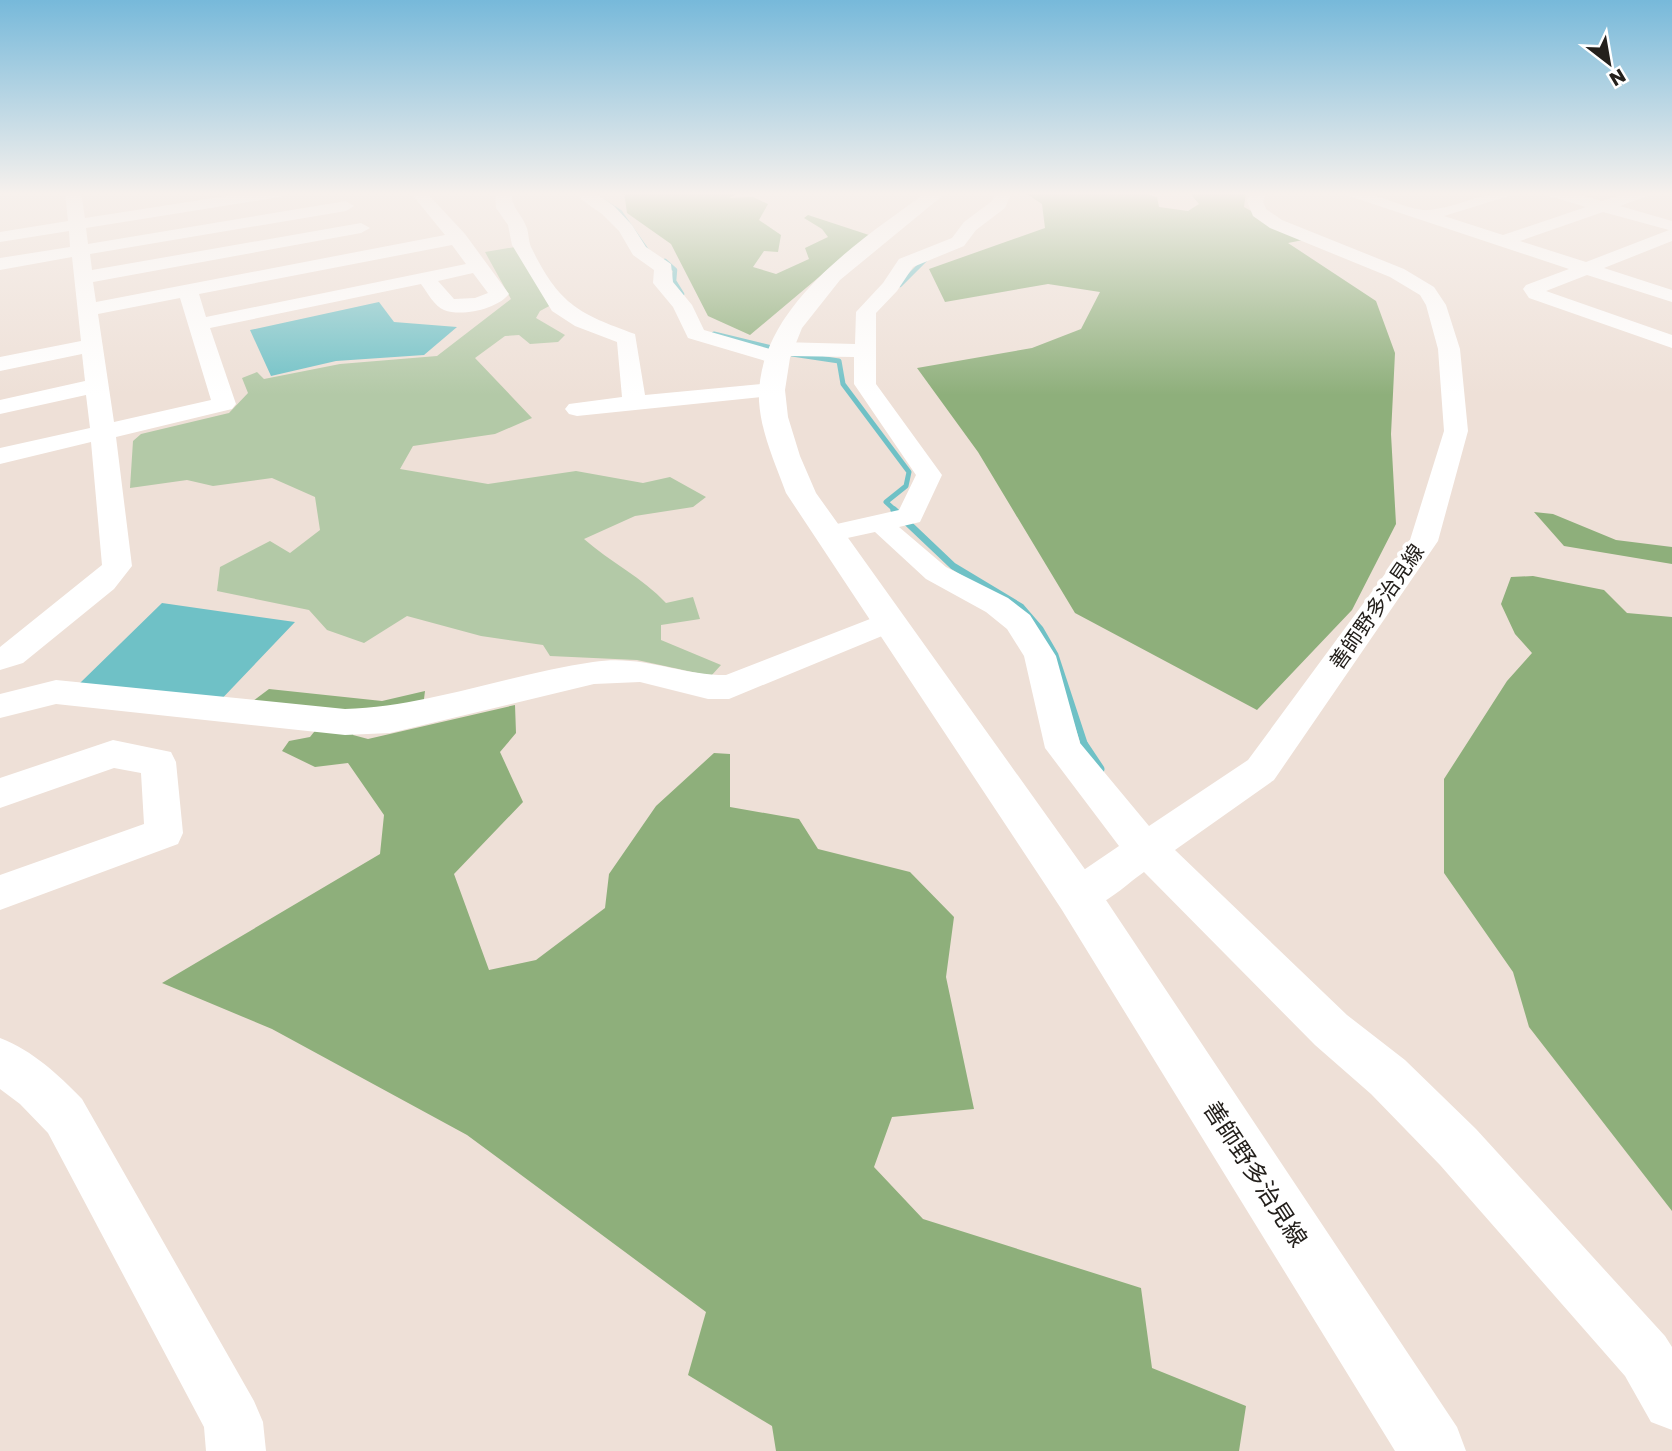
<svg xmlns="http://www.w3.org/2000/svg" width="1672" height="1451" font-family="Poppins,'Noto Sans JP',sans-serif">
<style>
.green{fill:#b3c9a7}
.forest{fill:#8eaf7b}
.water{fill:#6fc1c6}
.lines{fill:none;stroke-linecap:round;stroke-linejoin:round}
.stream-far3{stroke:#6fc1c6;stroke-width:4.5}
.stream-far2{stroke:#6fc1c6;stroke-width:5}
.stream-far1{stroke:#6fc1c6;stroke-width:7}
.stream{stroke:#6fc1c6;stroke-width:9}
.minor{fill:#fff;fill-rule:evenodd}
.major{fill:#fff;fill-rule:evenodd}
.labels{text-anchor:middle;stroke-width:7;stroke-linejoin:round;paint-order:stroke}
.street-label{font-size:21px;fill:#24201c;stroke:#fff}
.near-street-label{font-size:24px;fill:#24201c;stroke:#fff}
</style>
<rect width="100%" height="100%" fill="#eee0d7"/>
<path class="green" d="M 515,247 L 553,304 L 540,311 L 536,318 L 565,335 L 558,342 L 530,344 L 519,335 L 505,336 L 475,358 L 532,418 L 495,434 L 413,446 L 400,469 L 488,484 L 576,471 L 643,483 L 670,477 L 706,497 L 693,507 L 635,516 L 584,539 C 610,562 643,578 666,603 L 693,597 L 700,619 L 661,625 L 661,640 L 721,665 L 711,676 L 637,660 L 550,656 L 543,645 L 481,636 L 407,616 L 364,643 L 327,630 L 309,610 L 217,591 L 220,567 L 270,541 L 290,553 L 320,530 L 315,497 L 272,478 L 213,486 L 187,480 L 130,488 L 133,441 L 141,434 L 229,413 L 248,393 L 242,378 L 257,372 L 264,379 L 340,364 L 437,356 L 511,299 L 485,252 Z"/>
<path class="forest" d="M 624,192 L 763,192 L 741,192 L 729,198 L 753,197 L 768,204 L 759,220 L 781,235 L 778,252 L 764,251 L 753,267 L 776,274 L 809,259 L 805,248 L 828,237 L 822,229 L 804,218 L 808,215 L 869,235 L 750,335 L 708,316 L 671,244 L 627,213 Z
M 1024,192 L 1140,192 L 1157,197 L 1159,207 L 1188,211 L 1199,204 L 1189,192 L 1246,192 L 1244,207 L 1303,240 L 1288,243 L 1376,301 L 1395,353 L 1391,434 L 1396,524 L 1352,610 L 1257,710 L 1075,613 L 978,452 L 917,368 L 1032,348 L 1081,329 L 1100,292 L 1048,284 L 945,302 L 929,269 L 1045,228 L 1042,204 Z
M 1534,512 L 1553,514 L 1616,540 L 1672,547 L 1672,564 L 1564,546 Z
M 1533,576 L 1604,590 L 1627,613 L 1672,617 L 1672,1211 L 1529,1027 L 1513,972 L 1444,873 L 1444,779 L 1507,681 L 1532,653 L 1515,634 L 1501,604 L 1511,577 Z
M 269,689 L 382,701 L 425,691 L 423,707 L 360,718 L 353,735 L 368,739 L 515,705 L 516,733 L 500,752 L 523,802 L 454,874 L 489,970 L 536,960 L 605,908 L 609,874 L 656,806 L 714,753 L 730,754 L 730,807 L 799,819 L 818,849 L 910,872 L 954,917 L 946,977 L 974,1109 L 892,1117 L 874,1167 L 923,1219 L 1141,1288 L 1152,1368 L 1246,1406 L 1239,1451 L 776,1451 L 772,1426 L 688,1375 L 706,1312 L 467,1135 L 272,1029 L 162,983 L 380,854 L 384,815 L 348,763 L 315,767 L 282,751 L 289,741 L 310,737 L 326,717 L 253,701 Z"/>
<path class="water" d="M 379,302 L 394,322 L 457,327 L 424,355 L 336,361 L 271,376 L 250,330 Z
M 162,603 L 295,622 L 214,707 L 80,683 Z"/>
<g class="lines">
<path class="stream-far3" d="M 594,192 L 595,196 L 620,212 L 648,252
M 665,261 L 675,270 L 674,281 L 682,294
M 900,285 L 925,260"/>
<path class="stream-far2" d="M 714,334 L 780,350
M 792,354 L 839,361 L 843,384 L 909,472 L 906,486 L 886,502 L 896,511"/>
<path class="stream-far1" d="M 894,510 L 953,566 L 1021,607 L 1040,629 L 1055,655 L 1085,746"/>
<path class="stream" d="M 1084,745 L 1100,769"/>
<path class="minor" d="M 65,192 L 81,192 L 85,218 L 252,192 L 288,192 L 280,197 L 86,228 L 88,244 L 346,201 L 354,206 L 346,211 L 90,254 L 92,270 L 361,223 L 370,228 L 361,233 L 93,282 L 96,302 L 445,235 L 410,192 L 426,192 L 465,234 L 509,294 C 497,309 462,317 444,310 C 435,307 427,292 421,284 L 210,328 L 236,404 L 232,409 L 116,437 L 132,566 L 114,589 L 23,663 L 0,670 L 0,647 L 102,565 L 91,442 L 0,464 L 0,448 L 90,428 L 86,395 L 0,414 L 0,400 L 85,381 L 82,354 L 0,371 L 0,357 L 81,341 L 72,257 L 0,270 L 0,258 L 70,247 L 69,231 L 0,242 L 0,232 L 68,221 ZM 452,245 L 466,264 L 206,317 L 199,294 ZM 473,273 L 488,293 L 475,298 L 454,299 L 438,281 ZM 180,298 L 211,400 L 114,422 L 98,314 Z
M 495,192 L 511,192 C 513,211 520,211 526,226 C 529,232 528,240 531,247 C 559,304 577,313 635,334 L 645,395 L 772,383 L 780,385 L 784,390 L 780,395 L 577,416 L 569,414 L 565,409 L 569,404 L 622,397 L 617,342 L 575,326 L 552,311 L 512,245 L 508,225 L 496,208 Z
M 578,192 L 594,192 L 614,206 L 632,225 L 646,247 L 671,264 L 673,282 L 692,305 L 704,330 L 770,349 L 781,342 L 855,344 L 856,312 L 883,283 L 899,259 L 952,238 L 964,222 L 992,201 L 996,192 L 1012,192 L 1005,208 L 976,230 L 964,246 L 913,267 L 897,291 L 876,313 L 876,384 L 942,475 L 920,522 L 899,527 L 946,567 L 1008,598 L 1030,615 L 1056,656 L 1080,743 L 1149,826 L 1248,760 L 1410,540 L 1444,431 L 1438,349 L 1426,305 L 1420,295 L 1390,277 L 1270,228 L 1253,216 L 1247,201 L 1251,192 L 1267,192 L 1263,201 L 1266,209 L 1282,220 L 1404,269 L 1434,287 L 1446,305 L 1460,349 L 1468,431 L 1438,541 L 1274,780 L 1175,850 L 1347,1015 L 1405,1060 L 1476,1129 L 1665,1336 L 1672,1347 L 1672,1430 L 1651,1422 L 1625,1376 L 1440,1165 L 1371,1094 L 1315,1045 L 1144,872 C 1121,888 1093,919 1063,908 L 1057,896 L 1063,884 L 1119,846 L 1045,748 L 1024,656 L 1007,629 L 986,612 L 926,579 L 875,532 L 829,542 L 819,540 L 815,534 L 819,528 L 899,510 L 916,475 L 854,384 L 854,357 L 788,356 L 787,363 L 779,365 L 688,338 L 673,307 L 653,283 L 654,270 L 633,255 L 619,231 L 602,214 L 582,200 Z
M 1344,192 C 1375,189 1408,212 1429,210 C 1459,207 1481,192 1514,192 L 1512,195 L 1444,216 L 1503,235 L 1586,207 L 1546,195 L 1544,192 L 1568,192 L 1602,201 L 1630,192 L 1652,192 L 1650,195 L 1620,206 L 1672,221 L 1672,241 L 1604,268 L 1672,290 L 1672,302 L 1587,275 L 1546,291 L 1672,335 L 1672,348 L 1529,298 L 1523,289 L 1526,285 L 1569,269 L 1346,195 ZM 1603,212 L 1669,230 L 1586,262 L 1520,241 Z
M 888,612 L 899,615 L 904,622 L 899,629 L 729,699 L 708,699 L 640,682 L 594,684 L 390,733 L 345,735 L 56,704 L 0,718 L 0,694 L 56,680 L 345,709 C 430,706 509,674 593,662 C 642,654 679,675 726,675 Z
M 113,740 L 171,752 L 176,762 L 183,833 L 178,844 L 0,910 L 0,875 L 144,824 L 141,773 L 114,768 L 0,808 L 0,778 Z
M 0,1038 C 33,1051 58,1074 82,1099 L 254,1401 L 263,1422 L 266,1451 L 206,1451 L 204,1427 L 48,1133 L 20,1104 L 0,1089 Z"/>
<path class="major" d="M 927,192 L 947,192 L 840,280 L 802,328 L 790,358 L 785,390 L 788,417 L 800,456 L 816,493 L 1094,882 L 1457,1427 L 1466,1451 L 1395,1451 L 1062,910 L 786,493 C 775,463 761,433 759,401 C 756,307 861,240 927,192 Z"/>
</g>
<linearGradient id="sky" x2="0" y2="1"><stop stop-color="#77b9da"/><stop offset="0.49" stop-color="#f7f1ed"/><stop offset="1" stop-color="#f7f1ed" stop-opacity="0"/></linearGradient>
<rect width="1672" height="395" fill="url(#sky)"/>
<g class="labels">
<g class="street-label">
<text transform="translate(1377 607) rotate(-55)" y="7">善師野多治見線</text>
</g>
<g class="near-street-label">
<text transform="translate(1255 1174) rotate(57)" y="8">善師野多治見線</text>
</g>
</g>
<g transform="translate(1609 63) rotate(149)" stroke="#ffffff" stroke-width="5" paint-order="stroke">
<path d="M0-5L12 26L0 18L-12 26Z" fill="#24201c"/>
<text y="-10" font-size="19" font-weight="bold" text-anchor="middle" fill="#24201c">N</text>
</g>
</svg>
